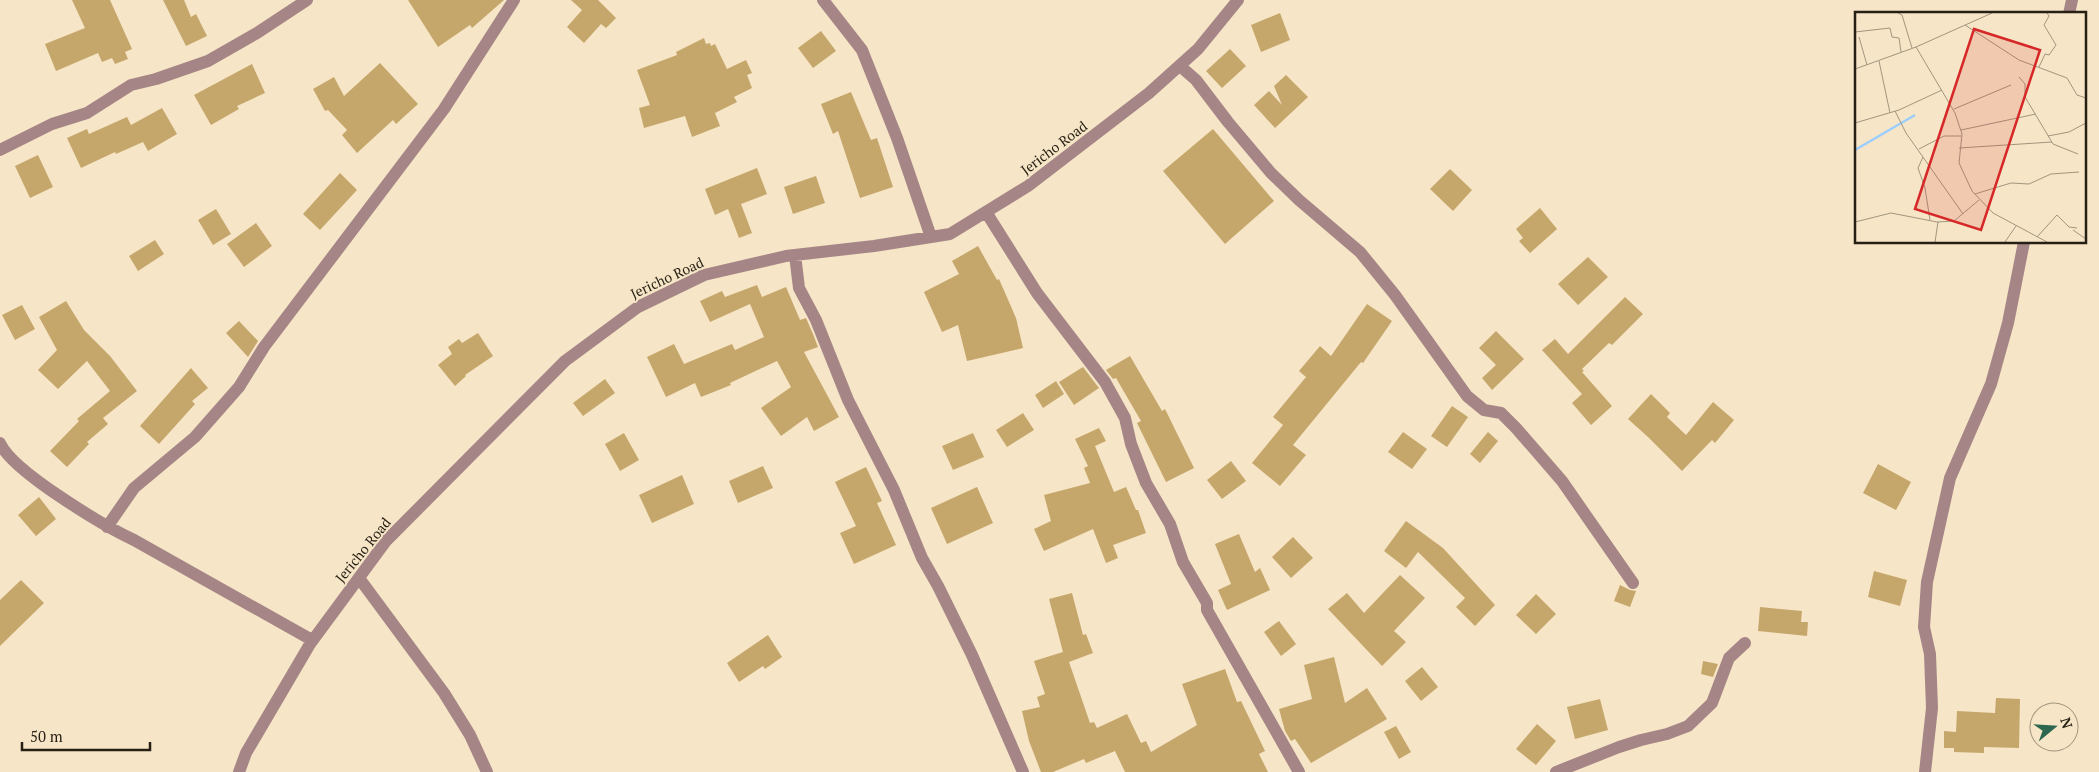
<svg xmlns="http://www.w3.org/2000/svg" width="2099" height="772" font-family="'PT Serif',serif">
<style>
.building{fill:#c6a76b}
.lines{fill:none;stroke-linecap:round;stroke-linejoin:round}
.minor{stroke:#a58586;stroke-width:12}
.labels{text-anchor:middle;stroke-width:4;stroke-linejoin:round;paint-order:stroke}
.street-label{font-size:14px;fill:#251f14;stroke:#f6e5c6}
.inset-river{fill:none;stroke:#9bcefe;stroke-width:2.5}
.inset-road{fill:none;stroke:#a2967f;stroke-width:1}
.view{fill:#d62828;fill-opacity:0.15;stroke:#d62828;stroke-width:2.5}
.inset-edge{fill:none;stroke:#251f14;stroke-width:2.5}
</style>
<rect width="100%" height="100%" fill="#f6e5c6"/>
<path class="building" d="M 72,0 L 110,0 L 132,49 L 125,52 L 128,59 L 115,64 L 112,58 L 102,62 L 98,53 L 56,71 L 45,44 L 85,28 Z
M 163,0 L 184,0 L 191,17 L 196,14 L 207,36 L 186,46 Z
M 408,0 L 504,0 L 472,28 L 470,25 L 438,47 Z
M 571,0 L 598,0 L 616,18 L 606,28 L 601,24 L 584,43 L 567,27 L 582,10 Z
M 1280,13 L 1290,40 L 1261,52 L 1251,25 Z
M 821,31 L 836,51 L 813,68 L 798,48 Z
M 704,38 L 706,44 L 710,43 L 711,46 L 715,44 L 727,69 L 746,60 L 752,73 L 747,75 L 752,88 L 734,97 L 737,102 L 715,113 L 720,126 L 692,137 L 685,116 L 644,128 L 639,108 L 650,105 L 637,70 L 677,55 L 676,52 Z
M 1230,49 L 1246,66 L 1222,88 L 1206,71 Z
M 380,63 L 418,104 L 396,124 L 393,120 L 357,153 L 342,135 L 347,130 L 328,110 L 325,111 L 313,89 L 334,77 L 344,96 Z
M 252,64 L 265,93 L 237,106 L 239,109 L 211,125 L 194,95 Z
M 1286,75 L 1308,97 L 1275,128 L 1254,105 L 1269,91 L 1282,105 L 1274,86 Z
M 851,92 L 871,140 L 877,138 L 893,187 L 860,198 L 838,131 L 833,134 L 821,104 Z
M 162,108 L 177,134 L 148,151 L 143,142 L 116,154 L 115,152 L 81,168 L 67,138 L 87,129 L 89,134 L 127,117 L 131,125 Z
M 1213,129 L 1274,201 L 1225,244 L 1163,171 Z
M 38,155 L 53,187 L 30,198 L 15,166 Z
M 757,168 L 767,194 L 741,204 L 752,233 L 739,238 L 728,209 L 715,215 L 705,189 Z
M 1450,169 L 1472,190 L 1453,211 L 1430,189 Z
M 340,173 L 357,190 L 320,230 L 303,214 Z
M 816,176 L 825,203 L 793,214 L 784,187 Z
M 1540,208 L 1557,229 L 1530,253 L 1519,241 L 1523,238 L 1516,229 Z
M 216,209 L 231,234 L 213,245 L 198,220 Z
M 256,223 L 272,246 L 244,267 L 227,244 Z
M 155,240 L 164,254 L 138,271 L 129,256 Z
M 978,246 L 997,280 L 999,279 L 1016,318 L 1023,348 L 967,361 L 958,325 L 942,332 L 924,292 L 959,274 L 952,261 Z
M 1588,257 L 1608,277 L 1578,305 L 1558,284 Z
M 757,285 L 762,297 L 786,287 L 800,320 L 806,318 L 813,334 L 818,347 L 804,352 L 839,417 L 814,431 L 807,417 L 781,436 L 761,408 L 791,387 L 777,361 L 730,383 L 731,385 L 701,397 L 695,383 L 666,397 L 647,357 L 674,344 L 684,364 L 732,344 L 735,350 L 764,337 L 750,304 L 710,322 L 700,301 L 722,291 L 725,297 Z
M 1625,297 L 1643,314 L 1612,345 L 1609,343 L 1582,369 L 1584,371 L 1582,372 L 1612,406 L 1591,425 L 1572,403 L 1582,394 L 1542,350 L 1555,339 L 1568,354 Z
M 66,301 L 84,330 L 110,356 L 137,391 L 103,418 L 108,424 L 87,442 L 89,444 L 67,467 L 50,451 L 79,421 L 77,419 L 110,391 L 87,361 L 58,389 L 38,370 L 57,350 L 39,317 Z
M 1367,304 L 1392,321 L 1363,363 L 1361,362 L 1293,445 L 1306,455 L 1280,486 L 1252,463 L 1283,425 L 1273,417 L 1306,377 L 1299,371 L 1320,346 L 1331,356 Z
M 22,305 L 35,329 L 15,340 L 2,315 Z
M 239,321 L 258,341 L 248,357 L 226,333 Z
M 1496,331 L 1524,359 L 1492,390 L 1482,378 L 1496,365 L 1479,348 Z
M 478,333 L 493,356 L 465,375 L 466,376 L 455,386 L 438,365 L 452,354 L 448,347 L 459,339 L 462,343 Z
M 1130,356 L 1162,411 L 1165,409 L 1194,468 L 1166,482 L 1137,423 L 1141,421 L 1116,378 L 1113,379 L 1106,370 Z
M 1083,367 L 1099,388 L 1074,405 L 1059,382 Z
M 191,368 L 208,388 L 192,401 L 195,404 L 159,444 L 140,426 Z
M 605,379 L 615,393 L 583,416 L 573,403 Z
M 1056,381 L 1064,394 L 1043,408 L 1035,395 Z
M 1651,394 L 1670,413 L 1667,417 L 1686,435 L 1713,402 L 1734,420 L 1715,443 L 1712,440 L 1682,471 L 1648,437 L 1628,419 Z
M 1452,406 L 1468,417 L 1447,447 L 1431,436 Z
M 1023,413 L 1034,430 L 1007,447 L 996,430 Z
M 1099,428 L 1106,441 L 1095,446 L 1114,492 L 1126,487 L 1136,510 L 1138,510 L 1146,533 L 1113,545 L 1118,558 L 1106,563 L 1093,529 L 1044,551 L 1034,529 L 1051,521 L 1044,495 L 1090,483 L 1084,468 L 1088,466 L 1075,439 Z
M 1403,432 L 1427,449 L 1412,469 L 1388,452 Z
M 1488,432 L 1498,441 L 1480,463 L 1470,454 Z
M 624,433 L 639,460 L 620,471 L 605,444 Z
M 973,433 L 984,457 L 953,470 L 942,446 Z
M 1231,461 L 1246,481 L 1222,499 L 1207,480 Z
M 1878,464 L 1911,482 L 1896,510 L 1863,493 Z
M 763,466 L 773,488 L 738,503 L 729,481 Z
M 866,467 L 882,501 L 877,503 L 896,545 L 854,564 L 840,533 L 856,526 L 835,482 Z
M 682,475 L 694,504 L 652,523 L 639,495 Z
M 977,487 L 993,523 L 947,544 L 931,508 Z
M 39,497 L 56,519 L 36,536 L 18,515 Z
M 1406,521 L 1443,548 L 1495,605 L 1475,626 L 1456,607 L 1465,598 L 1418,552 L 1406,568 L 1384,551 Z
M 1239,534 L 1255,572 L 1260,568 L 1270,590 L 1227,610 L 1218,590 L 1231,584 L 1215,544 Z
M 1293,537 L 1313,558 L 1291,578 L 1272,557 Z
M 1874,571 L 1907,580 L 1900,606 L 1868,597 Z
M 1400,575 L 1425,598 L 1394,631 L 1406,642 L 1382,666 L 1328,609 L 1347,593 L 1364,613 Z
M 21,580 L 44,603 L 0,646 L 0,600 Z
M 1620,585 L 1630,590 L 1636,591 L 1630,607 L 1614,601 Z
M 1072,593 L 1083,635 L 1086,634 L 1093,653 L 1069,662 L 1090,723 L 1094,722 L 1097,728 L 1127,714 L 1141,743 L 1146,741 L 1151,752 L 1197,725 L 1182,684 L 1225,669 L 1237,702 L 1241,701 L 1265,751 L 1259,754 L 1268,772 L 1125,772 L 1115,751 L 1086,763 L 1084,759 L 1053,772 L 1041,772 L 1029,741 L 1022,711 L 1040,707 L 1037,697 L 1045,694 L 1034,661 L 1063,652 L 1049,599 Z
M 1536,594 L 1556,614 L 1536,634 L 1516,615 Z
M 1760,607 L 1802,611 L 1801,622 L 1808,622 L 1807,636 L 1758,631 Z
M 1279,621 L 1296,644 L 1281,656 L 1264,632 Z
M 768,635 L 782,657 L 765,669 L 763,666 L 739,682 L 727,663 Z
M 1334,657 L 1345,703 L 1367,688 L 1387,719 L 1311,763 L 1295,739 L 1291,741 L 1285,731 L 1279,709 L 1312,699 L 1304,665 Z
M 1703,661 L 1718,664 L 1713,677 L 1701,674 Z
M 1422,667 L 1438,687 L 1421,701 L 1405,681 Z
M 1996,698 L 2020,699 L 2019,748 L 1984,747 L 1984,753 L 1954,752 L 1954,748 L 1944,748 L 1944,731 L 1956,732 L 1957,711 L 1995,713 Z
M 1600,699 L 1608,730 L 1575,739 L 1567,707 Z
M 1537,724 L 1556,741 L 1536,765 L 1516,749 Z
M 1396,726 L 1411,752 L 1399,759 L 1384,732 Z"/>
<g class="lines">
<path class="minor" d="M 823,0 L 862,50 L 897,138 L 931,237
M 2069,14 L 2072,0
M 1180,66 L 1196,80 L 1228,122 L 1271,173 L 1299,200 L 1360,252 L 1395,295 L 1467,396 L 1484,410 L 1501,413 L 1516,428 L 1562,481 L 1633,583
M 0,150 L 52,124 L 87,113 L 131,85 L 156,79 L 208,61 L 257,33 L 307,0
M 986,212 L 1037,293 L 1105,382 L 1125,418 L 1131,444 L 1146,483 L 1170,524 L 1183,562 L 1207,603 L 1207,610 L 1299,772
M 795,255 L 799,288 L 816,320 L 848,400 L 894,490 L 922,558 L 938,586 L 972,655 L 1023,772
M 0,443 C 12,471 104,526 134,540 L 312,640
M 107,527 L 134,488 L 195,437 L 239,387 L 264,347 L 444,109 L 514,0
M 359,578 L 444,693 L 470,735 L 487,772
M 239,772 L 246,753 L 310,644 L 386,541 L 565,361 L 638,307 L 704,275 L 786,256 L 874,246 L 950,234 L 1028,186 L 1149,93 L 1198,49 L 1238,0
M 1556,772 L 1619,747 L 1641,740 L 1667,734 L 1688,726 L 1712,703 L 1729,658 L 1745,643
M 1925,772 L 1932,708 L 1930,654 L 1924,627 L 1927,582 L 1950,478 L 1991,384 L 2008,323 L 2024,242"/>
</g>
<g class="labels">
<g class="street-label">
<text transform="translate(1054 148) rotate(-37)" y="5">Jericho Road</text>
<text transform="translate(667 278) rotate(-25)" y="5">Jericho Road</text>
<text transform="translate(363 550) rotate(-51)" y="5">Jericho Road</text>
</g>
</g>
<g transform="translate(1855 12)">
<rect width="231" height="231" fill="#f6e5c6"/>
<path class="inset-river" d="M 0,138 L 60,103"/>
<path class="inset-road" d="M 43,1 L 47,3 L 57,36M 110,13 L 164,48 L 212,66 L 222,83 L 231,86M 0,20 L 35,16 L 37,25 L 44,26 L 46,40M 4,25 L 12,53M 61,35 L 100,101 L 107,122 L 104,151 L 117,179 L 138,201 L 192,230M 24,49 L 35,101M 184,55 L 190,42 L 194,43 L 201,33 L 189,13 L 194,4 L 192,1M 0,57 L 61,35 L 137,1M 164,65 L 170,72 L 170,85 L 198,132 L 223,142M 99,97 L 156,73M 40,99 L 51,121 L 108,202M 0,111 L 44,98 L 87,78M 106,118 L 181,102M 193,124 L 214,120 L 231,111M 104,136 L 197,130M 64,137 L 89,124 L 106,124M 68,145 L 63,156 L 70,176 L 75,208M 120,182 L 156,171 L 174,172 L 196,162 L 224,160M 0,210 L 36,201 L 82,210 L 99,209 L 124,188M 218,218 L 231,227M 182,225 L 202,203 L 214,215 L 222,216M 80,230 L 83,210M 150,230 L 161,214"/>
<path class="view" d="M 119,17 L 185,38 L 126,218 L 60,197 Z"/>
<rect width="231" height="231" class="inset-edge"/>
</g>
<g transform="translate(2054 727) rotate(72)"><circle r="24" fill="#f6e5c6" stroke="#a2967f"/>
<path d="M0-4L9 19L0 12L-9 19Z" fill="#2d674f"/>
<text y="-8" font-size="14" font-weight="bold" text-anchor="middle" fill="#251f14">N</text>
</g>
<path d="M22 742v8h128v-8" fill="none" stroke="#251f14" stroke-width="2.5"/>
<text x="30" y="742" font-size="15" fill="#251f14" stroke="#f6e5c6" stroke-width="4" paint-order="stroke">50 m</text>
</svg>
